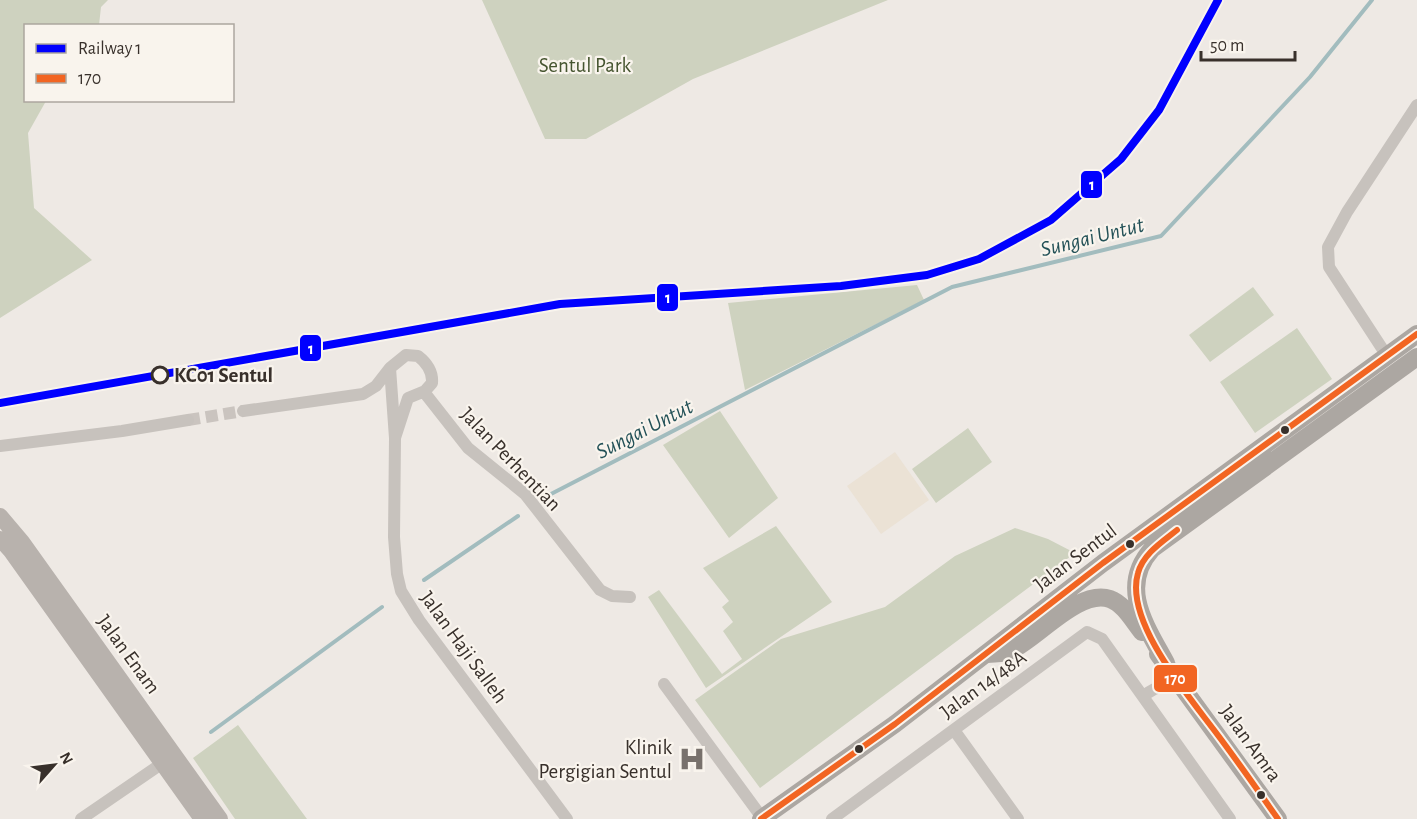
<svg xmlns="http://www.w3.org/2000/svg" width="1417" height="819" font-family="'Alegreya Sans',sans-serif">
<style>
.green{fill:#ced2bf}
.plaza{fill:#ebe2d5}
.lines{fill:none;stroke-linecap:round;stroke-linejoin:round}
.stream{stroke:#a2bcbe;stroke-width:4}
.minor-tunnel{stroke:#cac4bf;stroke-width:12;stroke-dasharray:12 6;stroke-linecap:butt}
.minor{stroke:#c7c2bd;stroke-width:12}
.secondary{stroke:#b8b2ad;stroke-width:16}
.primary{stroke:#aca7a2;stroke-width:18}
.bus-1-casing{stroke:#f9f4ed;stroke-width:10}
.bus-1{stroke:#f26522;stroke-width:6}
.rail-1-casing{stroke:#f9f4ed;stroke-width:12}
.rail-1{stroke:#00f;stroke-width:8}
.stop-dot{fill:#f9f4ed;stroke:#38302b;stroke-width:3}
.bus-dot{fill:#38302b;stroke:#f9f4ed;stroke-width:2}
.labels{text-anchor:middle;stroke-width:4.5;stroke-linejoin:round;paint-order:stroke}
.park-label{font-size:21px;fill:#465530;stroke:#f9f4ed}
.stop-label{font-size:21px;font-weight:bold;fill:#38302b;stroke:#f9f4ed;text-anchor:start}
.street-label{font-size:21px;fill:#38302b;stroke:#f9f4ed}
.poi-label{font-size:21px;fill:#38302b;stroke:#f9f4ed;text-anchor:end}
.water-label{font-size:22px;font-style:italic;fill:#235157;stroke:#f9f4ed}
.line-badge{stroke:#f9f4ed;stroke-width:2}
.badge-label{font-size:16px;text-anchor:middle;font-weight:bold;fill:#fff}
</style>
<rect width="100%" height="100%" fill="#eee9e4"/>
<path class="green" d="M 0,0 L 108,0 L 101,7 L 99,25 L 26,26 L 26,100 L 46,101 L 28,133 L 34,208 L 92,260 L 0,318 Z
M 482,0 L 888,0 L 693,79 L 586,139 L 545,139 Z
M 917,285 L 924,300 L 745,390 L 728,303 Z
M 1253,287 L 1274,315 L 1210,362 L 1189,335 Z
M 1297,328 L 1332,379 L 1255,433 L 1220,382 Z
M 720,411 L 778,498 L 729,538 L 663,445 Z
M 968,428 L 992,462 L 936,503 L 912,469 Z
M 776,526 L 832,602 L 706,688 L 648,597 L 659,590 L 722,674 L 742,659 L 723,631 L 733,622 L 722,607 L 729,601 L 703,568 Z
M 1015,528 L 1048,539 L 1075,553 L 760,788 L 695,700 L 781,639 L 885,607 L 955,556 Z
M 238,725 L 307,819 L 235,819 L 193,758 Z"/>
<path class="plaza" d="M 895,452 L 929,500 L 881,534 L 847,486 Z"/>
<g class="lines">
<path class="stream" d="M 551,494 L 952,287 L 1161,236 L 1310,77 L 1372,0
M 424,580 L 518,516
M 211,732 L 382,607"/>
<path class="minor-tunnel" d="M 188,420 L 243,411"/>
<path class="minor" d="M 1387,356 L 1329,267 L 1328,247 L 1347,212 L 1417,105
M 424,392 L 468,448 L 525,494 L 600,590 L 612,596 L 630,597
M 243,411 L 363,394 L 376,386 L 390,368
M 395,438 L 408,398 L 425,391 L 432,383 C 433,371 427,363 418,356 L 406,355 L 390,368 L 395,438 L 394,537 L 397,574 L 401,591 L 419,620 L 567,819
M 0,446 L 122,431 L 188,420
M 664,684 L 763,819
M 1143,696 C 1158,686 1165,682 1182,689
M 954,730 L 1018,819
M 81,819 L 167,760
M 832,819 L 1087,632 L 1102,639 L 1230,819"/>
<path class="secondary" d="M 0,516 L 22,542 L 220,819
M 0,539 L 11,551 L 202,819"/>
<path class="primary" d="M 987,654 C 994,653 1004,654 1010,651 C 1037,639 1079,588 1110,599 C 1124,604 1133,621 1142,632
M 1158,654 L 1278,819
M 1166,663 C 1146,626 1118,587 1152,549 L 1417,357
M 761,819 L 895,724 L 1103,563 L 1417,334"/>
<g class="bus-1-casing">
<path id="bus-1" d="M 1177,530 C 1162,542 1143,554 1138,573 C 1124,620 1187,694 1214,730 C 1236,759 1257,789 1278,819
M 761,819 L 895,724 L 1103,563 L 1417,334"/>
</g>
<use href="#bus-1" class="bus-1"/>
<g class="rail-1-casing">
<path id="rail-1" d="M 0,403 L 560,304 L 841,286 L 927,275 L 979,259 L 1051,220 L 1121,159 L 1159,110 L 1218,0"/>
</g>
<use href="#rail-1" class="rail-1"/>
</g>
<defs>
<g id="hospital-bare" transform="scale(2.07)"><path d="M-5-5h3v3.5h4V-5h3V5h-3V1.5h-4V5h-3Z" fill="#78716c" stroke="#f9f4ed" stroke-width="2.5" paint-order="stroke"/></g>
</defs>
<g fill-rule="evenodd">
<use href="#hospital-bare" x="692" y="759"/>
</g>
<circle class="stop-dot" cx="160" cy="375" r="8"/>
<g class="bus-dot">
<circle cx="1285" cy="430" r="5"/>
<circle cx="1130" cy="544" r="5"/>
<circle cx="859" cy="749" r="5"/>
<circle cx="1261" cy="795" r="5"/>
</g>
<g class="labels">
<g class="park-label">
<text x="585" y="72">Sentul Park</text>
</g>
<g class="stop-label">
<text x="174" y="382">KC01 Sentul</text>
</g>
<g class="street-label">
<text transform="translate(511 459) rotate(46)" y="7">Jalan Perhentian</text>
<text transform="translate(1075 557) rotate(-37)" y="7">Jalan Sentul</text>
<text transform="translate(464 647) rotate(54)" y="7">Jalan Haji Salleh</text>
<text transform="translate(129 654) rotate(54)" y="7">Jalan Enam</text>
<text transform="translate(983 684) rotate(-36)" y="7">Jalan 14/48A</text>
<text transform="translate(1251 743) rotate(54)" y="7">Jalan Amra</text>
</g>
<g class="poi-label">
<text x="672" y="754">Klinik<tspan x="672" dy="24">Pergigian Sentul</tspan></text>
</g>
<g class="water-label">
<text transform="translate(1092 236) rotate(-14)" y="8">Sungai Untut</text>
<text transform="translate(644 428) rotate(-27)" y="8">Sungai Untut</text>
</g>
</g>
<g class="line-badge">
<rect x="1080" y="170" width="23" height="29" rx="6" fill="#00f"/>
<rect x="656" y="283" width="23" height="29" rx="6" fill="#00f"/>
<rect x="299" y="334" width="23" height="28" rx="6" fill="#00f"/>
<rect x="1153" y="664" width="45" height="29" rx="6" fill="#f26522"/>
</g>
<g class="badge-label">
<text x="1092" y="190">1</text>
<text x="668" y="303">1</text>
<text x="311" y="354">1</text>
<text x="1175" y="684">170</text>
</g>
<rect x="24" y="24" width="210" height="78" fill="#f9f4ed" stroke="#aca69f" stroke-width="1.5"/>
<rect x="36" y="44" width="30" height="9" fill="#0000ff" stroke="#aca69f" stroke-width="1.5"/>
<text x="78" y="54" font-size="18" fill="#38302b">Railway 1</text>
<rect x="36" y="74" width="30" height="9" fill="#f26522" stroke="#aca69f" stroke-width="1.5"/>
<text x="78" y="84" font-size="18" fill="#38302b">170</text>
<g transform="translate(54 765) rotate(62)" stroke="#f9f4ed" stroke-width="4.5" paint-order="stroke">
<path d="M0-4.5L10 22L0 15L-10 22Z" fill="#38302b"/>
<text y="-9" font-size="16" font-weight="bold" text-anchor="middle" fill="#38302b">N</text>
</g>
<path d="M1201 51v9h94v-9" fill="none" stroke="#38302b" stroke-width="3"/>
<text x="1210" y="51" font-size="18" fill="#38302b" stroke="#f9f4ed" stroke-width="4.5" paint-order="stroke">50 m</text>
</svg>
